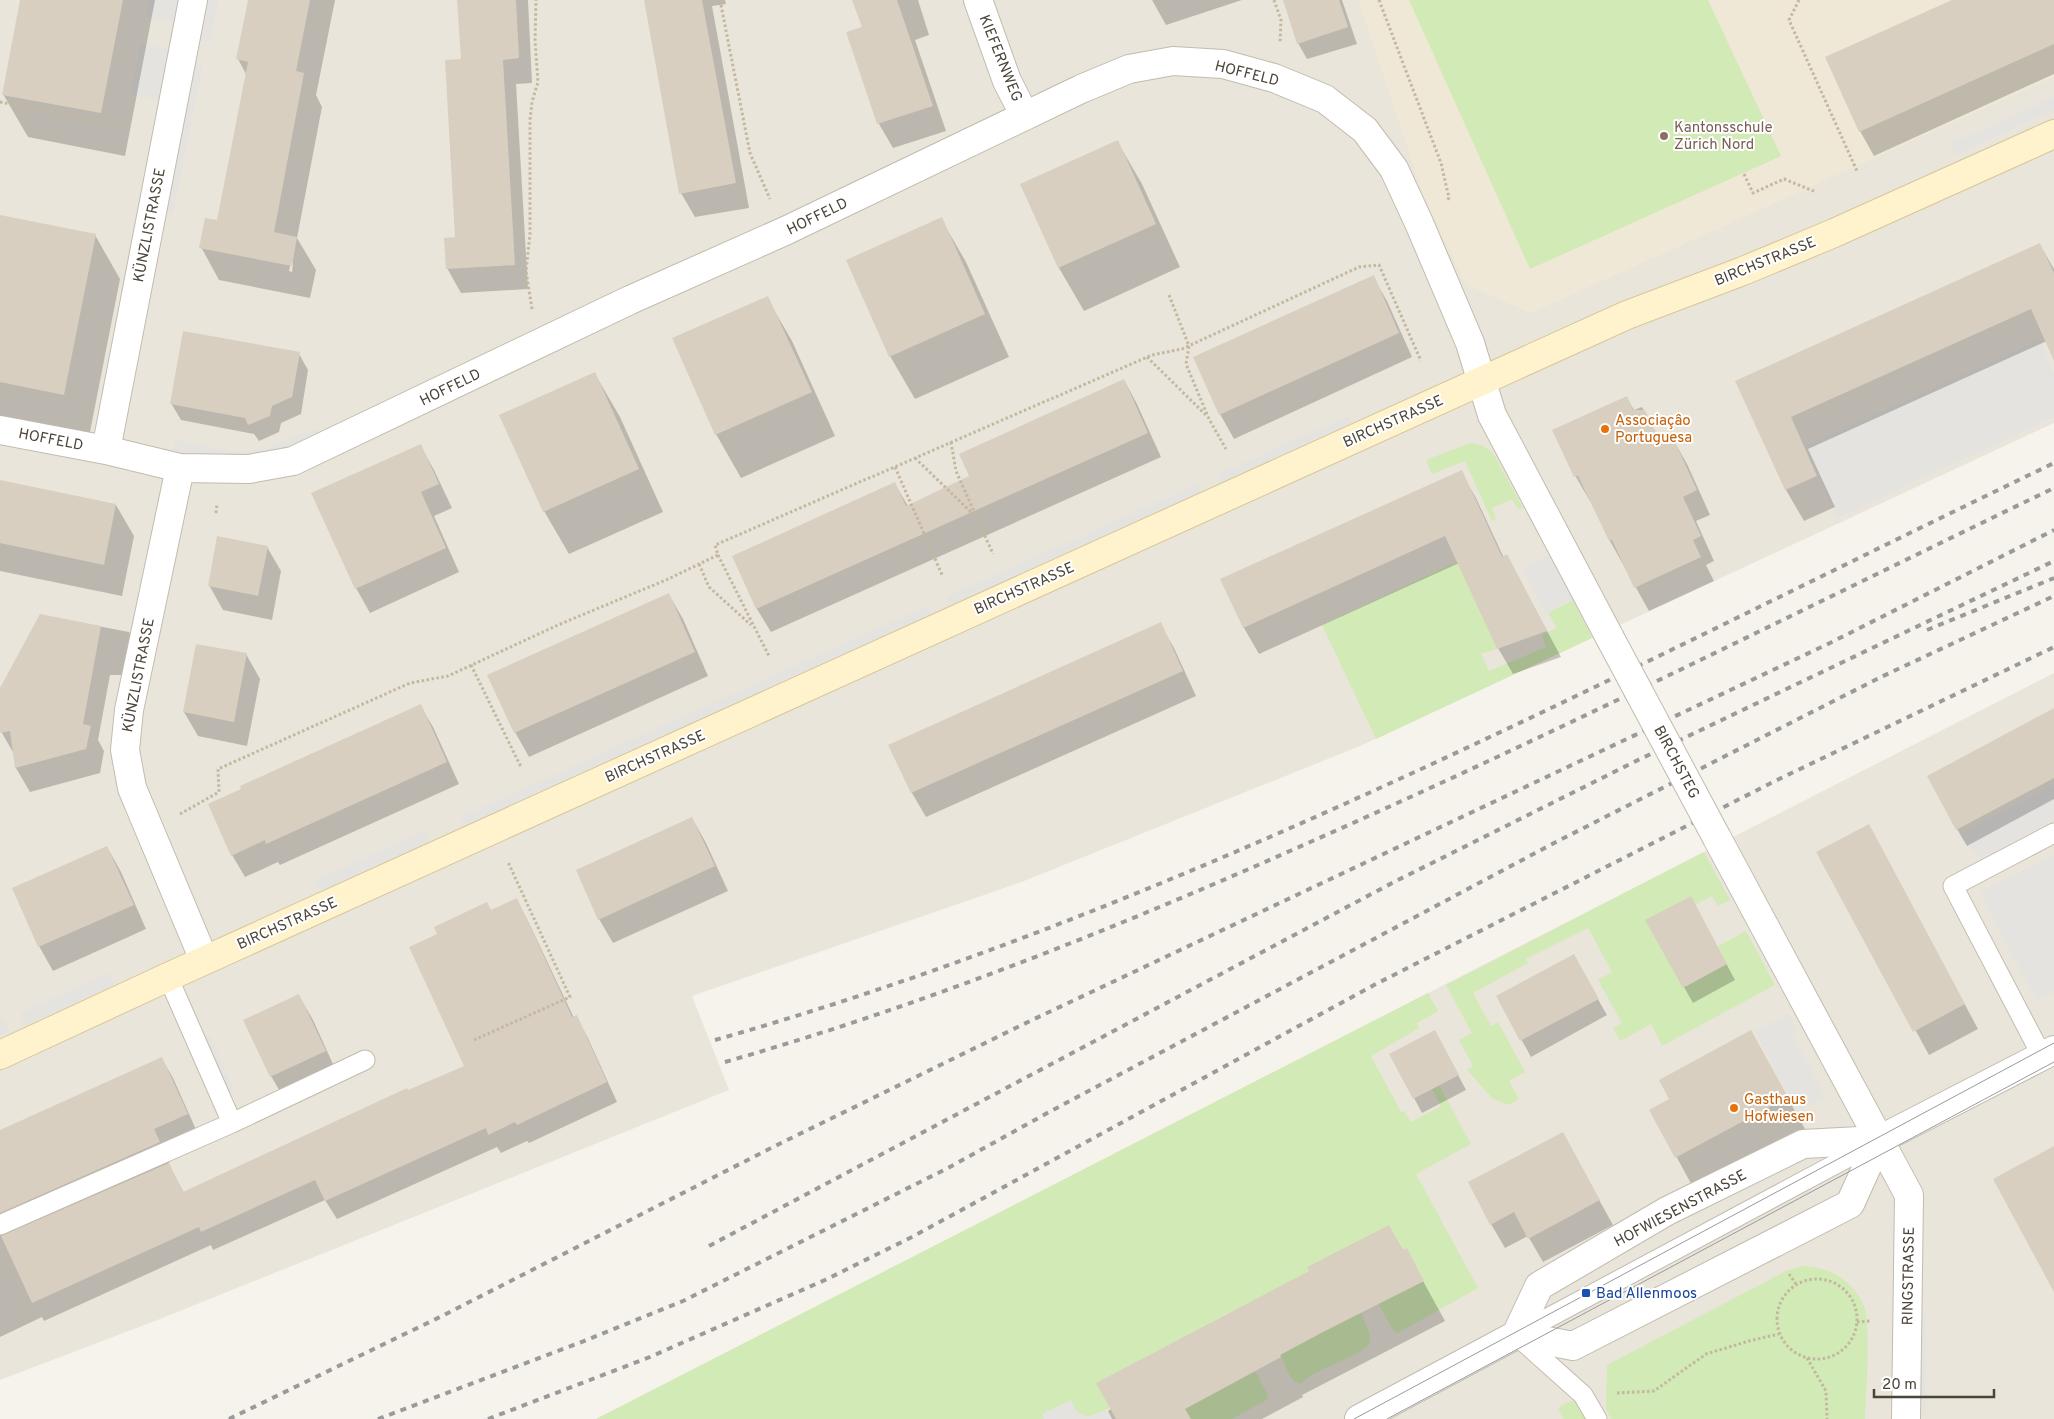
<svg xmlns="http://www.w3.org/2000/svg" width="2054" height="1419" font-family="Overpass,sans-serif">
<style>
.residential{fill:#eae5da}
.education{fill:#efe8d6}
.green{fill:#d2eab5}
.parking{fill:#e5e3e0}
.shadow{fill:#0003;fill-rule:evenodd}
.building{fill:#d8cfc1}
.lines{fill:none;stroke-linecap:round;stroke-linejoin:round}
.service-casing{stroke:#c2bbae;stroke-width:21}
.minor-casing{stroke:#c2bbae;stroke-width:30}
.tertiary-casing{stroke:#c2bbae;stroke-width:30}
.secondary-casing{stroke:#d6c79b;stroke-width:30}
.path{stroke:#c4b79f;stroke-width:3;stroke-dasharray:2.5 2.5;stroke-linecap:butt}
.service{stroke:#fff;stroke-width:19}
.minor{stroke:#fff;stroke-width:28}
.tertiary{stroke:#fff;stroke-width:28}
.secondary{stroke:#fff3cd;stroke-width:28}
.tram{stroke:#9a9a9a;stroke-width:1}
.rail{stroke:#9a9a9a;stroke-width:4;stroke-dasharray:6 6;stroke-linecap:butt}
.minor-bridge-casing{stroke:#c2bbae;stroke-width:30;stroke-linecap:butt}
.minor-bridge{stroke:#fff;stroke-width:28}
.education-dot{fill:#8d6e63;stroke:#fff;stroke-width:2}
.food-dot{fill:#e8710a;stroke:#fff;stroke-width:2}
.transit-dot{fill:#1a4fb4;stroke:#fff;stroke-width:2}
.labels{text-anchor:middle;stroke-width:4;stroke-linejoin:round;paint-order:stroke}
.street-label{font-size:15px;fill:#4b4439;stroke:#fff}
.education-label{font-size:15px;fill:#785e54;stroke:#fff;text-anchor:start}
.food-label{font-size:15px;fill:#c56008;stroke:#fff;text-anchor:start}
.transit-label{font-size:15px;fill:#164399;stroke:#fff;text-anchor:start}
</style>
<rect width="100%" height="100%" fill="#f6f3ec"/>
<path class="residential" d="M 0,0 L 2054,0 L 2054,423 L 1360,746 L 1019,883 L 692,996 L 729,1090 L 160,1319 L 0,1380 Z
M 2054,673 L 2054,1419 L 596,1419 L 1340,1038 Z"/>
<path class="education" d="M 1358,0 L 2054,0 L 2054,77 L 1531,313 L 1465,284 L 1423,194 Z"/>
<path class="green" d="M 1409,0 L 1708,0 L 1781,156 L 1530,269 Z
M 1470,443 L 1482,445 L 1493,453 L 1523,508 L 1518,509 L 1512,499 L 1492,508 L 1496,519 L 1492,521 L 1465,461 L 1432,474 L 1426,460 Z
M 1470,556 L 1465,579 L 1497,649 L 1481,654 L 1489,671 L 1546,647 L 1542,635 L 1557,628 L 1548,613 L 1573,600 L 1592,638 L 1376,739 L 1322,625 Z
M 1704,852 L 1730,900 L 1718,906 L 1712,896 L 1695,905 L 1691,896 L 1646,920 L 1683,987 L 1727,964 L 1718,946 L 1746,931 L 1775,985 L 1662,1046 L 1651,1024 L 1620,1041 L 1613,1028 L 1622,1023 L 1598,980 L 1612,972 L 1588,928 L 1526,959 L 1528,963 L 1473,993 L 1491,1026 L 1498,1022 L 1525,1072 L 1509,1081 L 1519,1099 L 1508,1105 L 1492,1098 L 1467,1070 L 1473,1066 L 1459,1040 L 1472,1033 L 1446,985 Z
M 1428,993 L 1438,1011 L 1417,1023 L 1419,1028 L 1371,1056 L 1401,1112 L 1404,1111 L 1411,1122 L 1441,1106 L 1432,1089 L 1439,1085 L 1471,1144 L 1416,1174 L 1478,1288 L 1398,1333 L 1393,1330 L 1377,1301 L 1395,1291 L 1397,1295 L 1424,1281 L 1407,1248 L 1402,1250 L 1389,1225 L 1308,1267 L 1309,1272 L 1211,1322 L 1213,1326 L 1176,1341 L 1097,1383 L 1110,1408 L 1088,1417 L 1042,1415 L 1044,1419 L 596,1419 Z
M 1803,1266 C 1831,1268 1851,1278 1864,1306 C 1871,1324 1866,1396 1865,1419 L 1611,1419 L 1606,1409 L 1607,1365 L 1786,1271 Z
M 1361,1312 L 1369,1333 L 1370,1344 C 1351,1362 1314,1368 1301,1384 C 1289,1383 1286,1364 1280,1355 Z
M 1255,1371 L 1268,1395 L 1266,1400 L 1232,1419 L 1190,1419 L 1185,1409 Z
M 1570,1401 L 1579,1402 L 1590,1419 L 1563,1419 L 1558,1408 Z"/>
<path class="parking" d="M 149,0 L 180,0 L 175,23 L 146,17 Z
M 206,0 L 218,0 L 210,42 L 199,40 Z
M 140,44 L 170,49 L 160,100 L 131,94 Z
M 193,64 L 203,66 L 173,214 L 163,212 Z
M 2054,97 L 2054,110 L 1956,155 L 1950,144 Z
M 2040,340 L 2054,373 L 2054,417 L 1837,518 L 1805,446 Z
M 1348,416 L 1352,426 L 1221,485 L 1216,475 Z
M 318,428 L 323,436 L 286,454 L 228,461 L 172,452 L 175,440 L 238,452 L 266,448 Z
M 1197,484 L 1202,493 L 952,607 L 947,597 Z
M 1549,555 L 1573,600 L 1546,613 L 1522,568 Z
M 927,606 L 932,616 L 466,828 L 461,817 Z
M 2054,784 L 2054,820 L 1982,858 L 1956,836 Z
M 424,831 L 429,842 L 321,891 L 316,880 Z
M 2054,855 L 2054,992 L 2037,1001 L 1980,893 Z
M 109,973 L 115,985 L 25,1025 L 20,1013 Z
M 1788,1014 L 1796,1029 L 1791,1031 L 1825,1097 L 1796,1112 L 1755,1031 Z
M 3,1018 L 9,1031 L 0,1036 L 0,1020 Z
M 210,1035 L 235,1091 L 225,1095 L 200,1039 Z
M 1917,1313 L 1926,1313 L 1926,1415 L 1915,1415 Z
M 1071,1400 L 1077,1412 L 1088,1417 L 1106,1410 L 1111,1419 L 1044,1419 L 1042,1414 Z"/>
<path class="shadow" d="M 22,0 L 155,0 L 125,156 L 28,137 L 3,94 Z
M 250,0 L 335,0 L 316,95 L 322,107 L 297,238 L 316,270 L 310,298 L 219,280 L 201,247 L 218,222 L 246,74 L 238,59 ZM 291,261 L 293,263 L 292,272 L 289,271 Z
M 459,0 L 528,0 L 532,83 L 516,84 L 528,289 L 461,293 L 447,268 L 456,238 L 462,60 Z
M 645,0 L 725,0 L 726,4 L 712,6 L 749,208 L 695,217 L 681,193 Z
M 854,0 L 918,0 L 929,35 L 915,40 L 946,131 L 893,148 L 879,124 L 848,33 L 863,28 Z
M 1152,0 L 1242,0 L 1166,25 Z
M 1284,0 L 1342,0 L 1357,44 L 1307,59 L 1298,43 Z
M 1955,0 L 2054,0 L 2054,74 L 1874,156 L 1860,131 Z
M 1117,141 L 1142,184 L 1180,267 L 1084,311 L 1059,268 L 1022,184 Z
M 0,216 L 95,235 L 120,279 L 89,437 L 0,419 Z
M 941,219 L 966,262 L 1009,357 L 915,399 L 890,356 Z
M 2040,245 L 2054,269 L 2054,358 L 2047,341 L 1808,449 L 1835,507 L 1804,521 L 1786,490 L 1736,381 Z
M 1373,277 L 1387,301 L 1412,357 L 1234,439 L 1220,414 Z
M 767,298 L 792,341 L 835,436 L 741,478 L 716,434 L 674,339 Z
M 299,354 L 308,370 L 301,414 L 281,423 L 279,432 L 259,441 L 254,434 L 181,420 L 171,403 Z
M 595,374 L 620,417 L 663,512 L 569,554 L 544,511 Z
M 1124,380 L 1137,404 L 1161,457 L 771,632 L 757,609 L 733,557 L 895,484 L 908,506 L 971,477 Z
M 1627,398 L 1634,410 L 1642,407 L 1663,446 L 1674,441 L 1688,466 L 1710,515 L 1696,521 L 1714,561 L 1706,565 L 1714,581 L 1649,611 L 1610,541 L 1591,500 L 1590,501 L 1576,477 L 1554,431 Z
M 420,445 L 434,470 L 452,508 L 434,516 L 459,572 L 370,613 L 356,588 Z
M 1461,472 L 1476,498 L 1504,558 L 1521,582 L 1561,657 L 1513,674 L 1498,648 L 1459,563 L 1259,654 L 1244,628 L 1222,580 Z
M 0,481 L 116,505 L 134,536 L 122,596 L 0,571 Z
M 267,547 L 281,571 L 272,620 L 223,610 L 209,585 Z
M 669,595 L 683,619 L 708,676 L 529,757 L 515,732 Z
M 40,615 L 129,632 L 143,657 L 139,675 L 110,675 L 98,740 L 104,751 L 100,773 L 30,792 L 16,768 L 14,754 L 2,733 L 0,719 L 0,691 Z
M 1160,624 L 1174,648 L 1196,696 L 926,817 L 912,793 L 890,745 Z
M 246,654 L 260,679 L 247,746 L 198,736 L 184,712 Z
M 420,705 L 433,727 L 459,784 L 280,865 L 278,862 L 245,877 L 232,855 Z
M 2054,710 L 2054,799 L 1967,846 L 1957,829 Z
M 692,818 L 706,843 L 728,891 L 613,943 L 599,919 Z
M 107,847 L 121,872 L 146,929 L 53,971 L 39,946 Z
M 1882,850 L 1978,1029 L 1929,1055 L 1818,852 Z
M 516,899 L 527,919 L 574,1018 L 576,1017 L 587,1036 L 617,1102 L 529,1143 L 527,1141 L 501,1153 L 497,1147 L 337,1219 L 325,1200 L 213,1250 L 211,1245 L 44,1321 L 42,1317 L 0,1337 L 0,1131 L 162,1059 L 173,1078 L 198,1134 L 164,1149 L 170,1162 L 168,1163 L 184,1193 L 466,1066 L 491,911 Z
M 1699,913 L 1735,980 L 1693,1003 L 1684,987 Z
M 1573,956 L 1607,1015 L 1531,1057 L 1498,997 Z
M 299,996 L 313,1020 L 338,1075 L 285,1100 L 271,1076 Z
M 1443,1046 L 1466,1090 L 1422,1113 L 1391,1055 Z
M 1769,1064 L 1805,1129 L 1694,1189 L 1651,1110 Z
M 1576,1158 L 1613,1225 L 1543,1262 L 1528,1236 L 1505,1248 L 1491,1224 Z
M 1389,1226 L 1403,1251 L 1406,1250 L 1445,1321 L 1302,1395 L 1303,1397 L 1262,1419 L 1112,1419 L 1108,1411 L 1310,1271 Z"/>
<path class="building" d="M 20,0 L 123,0 L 101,113 L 2,95 Z
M 248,0 L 310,0 L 296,71 L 304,73 L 274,232 L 297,237 L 292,266 L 199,248 L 205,218 L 217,220 L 248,62 L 236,59 Z
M 457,0 L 516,0 L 519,58 L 503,60 L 515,265 L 446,269 L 444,238 L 455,237 L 445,60 L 461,59 Z
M 644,0 L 702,0 L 736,183 L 679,194 Z
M 852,0 L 897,0 L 933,106 L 877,124 L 846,32 L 862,27 Z
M 1283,0 L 1339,0 L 1348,27 L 1297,44 Z
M 1952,0 L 2054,0 L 2054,44 L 1859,132 L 1825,57 Z
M 1118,140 L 1156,224 L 1058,268 L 1020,184 Z
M 0,215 L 96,234 L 64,395 L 0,382 Z
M 942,217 L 985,314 L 889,357 L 846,260 Z
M 2040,243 L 2054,273 L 2054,361 L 2031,309 L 1791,417 L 1817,476 L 1785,490 L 1735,381 Z
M 1374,275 L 1399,333 L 1219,415 L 1193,357 Z
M 768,296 L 812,392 L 715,435 L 672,338 Z
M 183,331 L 300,352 L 292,397 L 272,406 L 270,416 L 248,425 L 245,418 L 170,404 Z
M 595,372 L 639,469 L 543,512 L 499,415 Z
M 1124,379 L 1148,433 L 756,609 L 732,556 L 895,482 L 906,506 L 969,476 L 959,454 Z
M 1627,396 L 1633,410 L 1645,410 L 1661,445 L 1674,440 L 1697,490 L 1683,497 L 1701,536 L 1693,540 L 1701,557 L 1634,588 L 1612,540 L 1609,541 L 1578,476 L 1574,477 L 1552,430 Z
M 421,444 L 439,484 L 421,492 L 446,548 L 355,589 L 311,493 Z
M 1462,470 L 1502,557 L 1507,554 L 1547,631 L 1497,649 L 1445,536 L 1243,628 L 1220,579 Z
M 0,480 L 116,504 L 104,565 L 0,543 Z
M 217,536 L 268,546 L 258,596 L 208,586 Z
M 669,593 L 695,652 L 514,733 L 487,675 Z
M 40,614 L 101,626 L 83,724 L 91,726 L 86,749 L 15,768 L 10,731 L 0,733 L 0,688 Z
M 1161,622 L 1183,671 L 911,793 L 888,745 Z
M 196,644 L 247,653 L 234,722 L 183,712 Z
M 421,704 L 447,762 L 266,844 L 265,840 L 231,856 L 208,804 L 241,789 L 240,786 Z
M 2054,708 L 2054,778 L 1956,830 L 1927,776 Z
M 692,817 L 715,866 L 598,920 L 576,870 Z
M 1869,824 L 1965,1004 L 1913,1032 L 1816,852 Z
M 107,846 L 134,905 L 38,947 L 12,888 Z
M 1691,896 L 1727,964 L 1683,988 L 1645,920 Z
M 517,898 L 572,1017 L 577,1015 L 607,1082 L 517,1125 L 515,1122 L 488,1135 L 486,1128 L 325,1201 L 315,1180 L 201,1232 L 199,1227 L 32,1303 L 1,1236 L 169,1163 L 183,1192 L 407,1088 L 408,1090 L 464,1066 L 409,947 L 437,934 L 434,927 L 487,902 L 491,910 Z
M 1574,954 L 1599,999 L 1520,1041 L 1496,996 Z
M 299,994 L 326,1051 L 270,1077 L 243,1020 Z
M 1435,1030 L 1459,1075 L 1413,1099 L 1389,1054 Z
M 1751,1030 L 1788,1097 L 1675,1158 L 1649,1110 L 1669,1099 L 1659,1080 Z
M 162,1057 L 188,1114 L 154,1129 L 160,1142 L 0,1213 L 0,1130 Z
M 1563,1132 L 1600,1200 L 1528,1239 L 1514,1212 L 1490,1225 L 1468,1182 Z
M 2054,1146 L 2054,1292 L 1993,1179 Z
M 1389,1225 L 1402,1250 L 1407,1248 L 1424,1281 L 1321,1333 L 1280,1355 L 1281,1357 L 1185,1409 L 1191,1419 L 1116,1419 L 1096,1383 L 1309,1271 L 1307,1267 Z"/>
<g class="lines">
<g class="service-casing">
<path id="service" d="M 2042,1056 L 1953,886 L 2054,833
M 232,1123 L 365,1060
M 0,1225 L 232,1123 L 168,977
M 1597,1419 L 1583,1395 L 1516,1335 L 1873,1144"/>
</g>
<g class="minor-casing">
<path id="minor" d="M 978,0 L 1007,81 L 1025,116
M 0,430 L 106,450 L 180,468 L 249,469 L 293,461 L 630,300 L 785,231 L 1081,89 L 1129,69 L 1173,61 L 1223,64 L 1274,78 L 1325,99 L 1365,130 L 1394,169 L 1419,223 L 1470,343 L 1492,415 L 1610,638
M 106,450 L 193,0
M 180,468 L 129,710 L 125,750 L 132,788 L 204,960
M 1717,838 L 1909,1195 L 1906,1419"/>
</g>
<g class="tertiary-casing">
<path id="tertiary" d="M 1516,1335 L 1573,1346 L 1850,1204 L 1879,1140
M 1359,1419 L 1516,1335 L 1539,1286 L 1667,1211 L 1803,1144 L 1879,1140 L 2054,1050"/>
</g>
<g class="secondary-casing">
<path id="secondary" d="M 0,1055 L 168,977 L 1627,315 L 1743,271 L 1834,233 L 2054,134"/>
</g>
<path class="path" d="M 720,0 L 750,153 L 770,199
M 1274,0 L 1281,20 L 1280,43
M 1379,0 L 1441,163 L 1449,198 L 1447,200
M 1799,0 L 1789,20 L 1857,171
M 0,102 L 132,127
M 1744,174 L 1753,193 L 1784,179 L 1816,192
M 1169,295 L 1189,346 L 1186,364 L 1209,419 L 1226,449
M 532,309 L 526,271 L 530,234 L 530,120 L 532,102 L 538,82 L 535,41 L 536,0
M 1147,357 L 1207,416
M 951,442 L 956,471 L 993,554
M 915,458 L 974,515
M 895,467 L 943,577
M 216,513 L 217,504
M 718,555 L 769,656
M 699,564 L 709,587 L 751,625
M 471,665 L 521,767
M 180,814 L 219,792 L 218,769 L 410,683 L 448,676 L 558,625 L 666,580 L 718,555 L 715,545 L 1152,355 L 1182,349 L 1359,267 L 1379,265 L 1421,361
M 474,1040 L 570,997 L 508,862
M 1789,1274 L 1796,1284
M1777 1319a40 40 0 1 1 80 0a40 40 0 1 1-80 0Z
M 1857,1322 L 1871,1321
M 1807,1358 L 1826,1391 L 1827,1419
M 1617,1393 L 1654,1391 L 1706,1354 L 1749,1341 L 1779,1334"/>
<use href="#service" class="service"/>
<use href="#minor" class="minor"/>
<use href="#tertiary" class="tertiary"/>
<use href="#secondary" class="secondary"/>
<path class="tram" d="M 1354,1419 L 2054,1043
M 1387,1419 L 2054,1062"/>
<path class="rail" d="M 1927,630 L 2054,578
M 715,1040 C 1182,908 1619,672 2054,463
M 725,1062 C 928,1004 1124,925 1317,839 C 1566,729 1809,606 2054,488
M 709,1246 L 1394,882 L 1634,762 L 2054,561
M 229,1419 L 442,1316 L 773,1147 L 1030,1021 L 1830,643 L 2054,530
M 378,1419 L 579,1343 L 683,1301 L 948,1168 L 1051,1111 L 1556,842 L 1881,677 L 2054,596
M 488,1419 L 650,1357 L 825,1280 L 912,1237 L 1374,985 L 1775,781 L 2054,647"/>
<g class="minor-bridge-casing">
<path id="minor-bridge" d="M 1610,638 L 1717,838"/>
</g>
<use href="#minor-bridge" class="minor-bridge"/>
</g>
<circle class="education-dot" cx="1664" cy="136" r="5"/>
<g class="food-dot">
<circle cx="1605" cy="429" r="5"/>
<circle cx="1734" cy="1108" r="5"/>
</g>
<rect class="transit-dot" x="1581" y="1288" width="10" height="10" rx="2.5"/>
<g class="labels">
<g class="street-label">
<text transform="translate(1001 58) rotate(68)" y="5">KIEFERNWEG</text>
<text transform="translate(1247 73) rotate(14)" y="5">HOFFELD</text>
<text transform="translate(817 216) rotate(-26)" y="5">HOFFELD</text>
<text transform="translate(149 225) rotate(-79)" y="5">KÜNZLISTRASSE</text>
<text transform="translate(1765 261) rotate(-22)" y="5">BIRCHSTRASSE</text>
<text transform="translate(450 387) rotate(-26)" y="5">HOFFELD</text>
<text transform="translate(1393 421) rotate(-24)" y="5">BIRCHSTRASSE</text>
<text transform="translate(51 439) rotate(11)" y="5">HOFFELD</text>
<text transform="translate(1024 588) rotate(-24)" y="5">BIRCHSTRASSE</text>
<text transform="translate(138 675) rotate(-79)" y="5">KÜNZLISTRASSE</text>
<text transform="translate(655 756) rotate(-24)" y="5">BIRCHSTRASSE</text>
<text transform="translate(1677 762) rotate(62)" y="5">BIRCHSTEG</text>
<text transform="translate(287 923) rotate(-24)" y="5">BIRCHSTRASSE</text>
<text transform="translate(1680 1208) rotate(-28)" y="5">HOFWIESENSTRASSE</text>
<text transform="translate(1908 1276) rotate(-89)" y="5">RINGSTRASSE</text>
</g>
<g class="education-label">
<text x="1674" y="132">Kantonsschule<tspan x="1674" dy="17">Zürich Nord</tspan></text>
</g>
<g class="food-label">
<text x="1615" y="425">Associaçâo<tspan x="1615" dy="17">Portuguesa</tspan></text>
<text x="1744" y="1104">Gasthaus<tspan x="1744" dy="17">Hofwiesen</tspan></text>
</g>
<g class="transit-label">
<text x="1596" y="1298">Bad Allenmoos</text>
</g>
</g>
<path d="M1874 1389v8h120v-8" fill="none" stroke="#4b4439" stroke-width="2.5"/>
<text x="1882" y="1389" font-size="15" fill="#4b4439" stroke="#ffffff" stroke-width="4" paint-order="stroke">20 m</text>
</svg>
